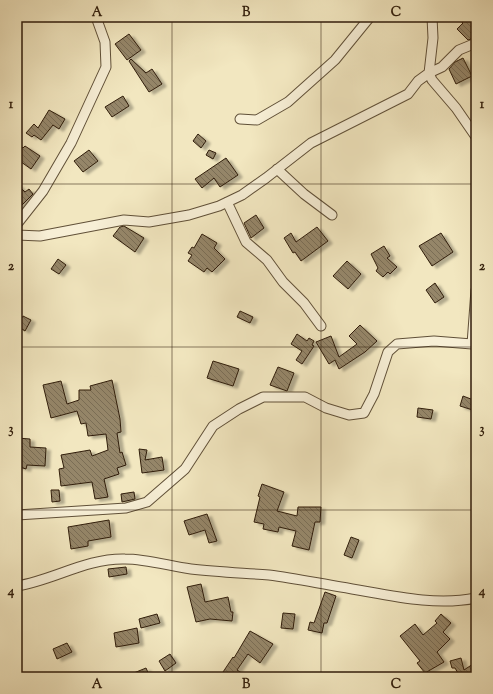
<svg xmlns="http://www.w3.org/2000/svg" width="493" height="694" font-family="'Sorts Mill Goudy',serif">
<style>
.building{fill:url(#building-back-hatch);stroke:#301d0b;filter:url(#shadow)}
.lines{fill:none;stroke-linecap:round;stroke-linejoin:round}
.minor-casing{stroke:#605038;stroke-width:11}
.minor{stroke:#f7efd6;stroke-width:9}
.grid{fill:none;stroke:#301d0b;stroke-width:1;stroke-opacity:0.55}
.neatline{fill:none;stroke:#301d0b;stroke-width:1.5}
.grid-label{font-size:13px;text-anchor:middle;font-weight:bold;fill:#301d0b}
</style>
<defs>
<pattern id="building-back-hatch" width="6" height="6" patternUnits="userSpaceOnUse"><rect width="6" height="6" fill="#958669"/><path d="M-1 5l2 2M0 0l6 6M5-1l2 2" fill="none" stroke="#7a6d55"/></pattern>
<filter id="shadow"><feDropShadow dx="4.5" dy="2.5" stdDeviation="1" flood-color="#0004"/></filter>
</defs>
<rect width="100%" height="100%" fill="#f2e7c0"/>
<filter id="stains"><feTurbulence type="fractalNoise" baseFrequency=".005" numOctaves="4"/><feColorMatrix values="0 0 0 0 .2 0 0 0 0 .09 0 0 0 0 .02 0 0 0 .5 -.17"/></filter>
<radialGradient id="worn" r=".72"><stop offset=".6" stop-color="#630" stop-opacity="0"/><stop offset="1" stop-color="#630" stop-opacity=".3"/></radialGradient>
<path class="building" d="M 456,17 L 471,17 L 476,22 L 476,33 L 471,39 L 468,40 L 457,29 L 463,23 Z
M 129,34 L 141,50 L 127,60 L 115,44 Z
M 463,58 L 472,76 L 456,84 L 449,69 L 455,62 Z
M 131,59 L 146,73 L 152,69 L 162,84 L 149,92 L 129,61 Z
M 123,96 L 129,106 L 112,117 L 105,107 Z
M 49,110 L 65,119 L 59,129 L 53,125 L 41,140 L 34,135 L 32,137 L 26,133 L 34,124 L 38,128 Z
M 198,134 L 206,141 L 201,148 L 193,141 Z
M 17,144 L 23,148 L 25,146 L 40,156 L 31,169 L 17,159 Z
M 89,150 L 98,161 L 83,172 L 74,161 Z
M 209,150 L 216,153 L 213,159 L 206,155 Z
M 226,158 L 238,175 L 220,187 L 214,178 L 202,188 L 195,179 Z
M 17,184 L 25,192 L 29,189 L 33,194 L 17,210 Z
M 256,215 L 264,228 L 251,238 L 244,223 Z
M 124,226 L 144,238 L 135,252 L 113,236 L 120,227 Z
M 317,227 L 328,241 L 301,261 L 295,252 L 293,253 L 284,238 L 291,233 L 296,242 Z
M 441,233 L 453,252 L 432,266 L 419,246 Z
M 202,234 L 217,243 L 214,248 L 225,259 L 212,272 L 207,268 L 204,272 L 188,261 L 192,255 L 188,253 L 192,247 L 194,248 Z
M 384,246 L 390,256 L 387,258 L 397,267 L 390,274 L 388,272 L 383,277 L 376,271 L 378,268 L 371,254 Z
M 58,259 L 66,265 L 59,274 L 51,269 Z
M 347,261 L 361,274 L 348,289 L 333,276 Z
M 435,283 L 444,297 L 435,303 L 426,290 Z
M 240,311 L 253,317 L 250,323 L 237,317 Z
M 23,316 L 31,320 L 25,331 L 17,326 Z
M 360,325 L 377,341 L 365,352 L 339,369 L 335,360 L 329,364 L 316,342 L 331,336 L 339,357 L 357,344 L 349,336 Z
M 297,334 L 307,341 L 309,338 L 314,341 L 312,345 L 314,346 L 302,364 L 296,360 L 302,351 L 291,344 Z
M 213,361 L 239,369 L 233,386 L 207,378 Z
M 278,367 L 294,373 L 287,391 L 270,385 Z
M 112,380 L 120,419 L 121,432 L 117,433 L 120,453 L 122,452 L 126,465 L 117,468 L 119,474 L 104,479 L 108,497 L 95,499 L 92,482 L 61,486 L 59,469 L 64,468 L 61,455 L 90,450 L 92,456 L 108,450 L 106,434 L 88,436 L 86,423 L 81,424 L 77,411 L 51,418 L 43,385 L 61,381 L 67,404 L 79,400 L 79,390 L 91,390 L 90,386 Z
M 463,396 L 476,401 L 476,411 L 460,406 Z
M 418,408 L 433,410 L 431,419 L 417,417 Z
M 17,438 L 30,439 L 30,447 L 46,448 L 45,466 L 27,465 L 26,469 L 17,466 L 22,446 L 17,446 Z
M 139,449 L 147,450 L 145,460 L 162,457 L 164,470 L 142,473 Z
M 262,484 L 284,492 L 277,511 L 297,516 L 298,507 L 321,507 L 320,522 L 315,522 L 309,550 L 292,546 L 296,531 L 279,527 L 278,532 L 263,529 L 264,524 L 254,522 L 260,497 L 258,496 Z
M 51,490 L 59,490 L 60,501 L 52,502 Z
M 134,492 L 135,499 L 122,502 L 121,494 Z
M 207,514 L 217,541 L 209,543 L 205,530 L 189,535 L 184,521 Z
M 109,520 L 111,537 L 88,541 L 88,546 L 71,549 L 68,527 Z
M 351,537 L 359,540 L 352,558 L 344,555 Z
M 126,567 L 127,574 L 109,577 L 108,569 Z
M 201,584 L 205,602 L 228,597 L 231,612 L 233,612 L 232,621 L 210,619 L 196,622 L 187,587 Z
M 325,592 L 336,596 L 327,623 L 324,623 L 322,633 L 308,630 L 310,622 L 314,623 Z
M 283,613 L 295,614 L 293,629 L 281,628 Z
M 157,614 L 160,623 L 141,628 L 139,619 Z
M 441,614 L 451,623 L 443,632 L 450,639 L 437,652 L 444,662 L 425,673 L 417,663 L 420,661 L 400,636 L 415,624 L 423,635 L 437,623 L 435,621 Z
M 137,628 L 139,643 L 116,647 L 114,633 Z
M 250,631 L 273,644 L 260,663 L 248,654 L 237,670 L 248,677 L 231,677 L 223,672 L 233,657 L 234,658 Z
M 67,643 L 72,652 L 57,659 L 53,649 Z
M 170,654 L 176,663 L 165,671 L 159,661 Z
M 461,658 L 464,670 L 476,662 L 476,677 L 452,677 L 458,673 L 455,668 L 452,668 L 450,661 Z
M 146,668 L 150,677 L 124,677 Z"/>
<g class="lines">
<g class="minor-casing">
<path id="minor" d="M 476,43 L 459,50 L 442,67 L 429,73 L 432,80 L 456,108 L 476,137
M 240,119 L 257,120 L 288,102 L 335,60 L 370,17
M 277,169 L 304,194 L 332,215
M 227,202 L 246,242 L 267,260 L 283,282 L 304,303 L 321,326
M 17,224 L 43,191 L 71,143 L 106,67 L 105,42 L 96,17
M 17,235 L 40,236 L 124,220 L 149,222 L 189,215 L 219,206 L 242,195 L 266,178 L 311,143 L 408,94 L 418,81 L 429,73 L 433,38 L 432,17
M 17,515 L 126,508 L 147,502 L 185,469 L 213,426 L 239,409 L 263,397 L 305,397 L 326,408 L 349,415 L 364,413 L 374,394 L 388,352 L 397,344 L 434,341 L 472,344 L 476,290
M 17,586 C 54,580 86,558 125,559 C 147,559 169,566 191,569 C 217,572 243,573 269,575 C 293,578 317,583 341,587 C 385,594 432,607 476,598"/>
</g>
<use href="#minor" class="minor"/>
</g>
<path class="grid" d="M 172,17 L 172,677M 321,17 L 321,677M 17,184 L 476,184M 17,347 L 476,347M 17,510 L 476,510"/>
<rect width="493" height="694" fill="none" stroke="#f2e7c0" stroke-width="44"/>
<rect x="22" y="22" width="449" height="650" class="neatline"/>
<g class="grid-label">
<text x="97" y="16">A</text>
<text x="246" y="16">B</text>
<text x="396" y="16">C</text>
<text x="11" y="108">1</text>
<text x="482" y="108">1</text>
<text x="11" y="270">2</text>
<text x="482" y="270">2</text>
<text x="11" y="433">3</text>
<text x="482" y="433">3</text>
<text x="11" y="595">4</text>
<text x="482" y="595">4</text>
<text x="97" y="688">A</text>
<text x="246" y="688">B</text>
<text x="396" y="688">C</text>
</g>
<rect width="100%" height="100%" filter="url(#stains)"/>
<rect width="100%" height="100%" fill="url(#worn)"/>
</svg>
